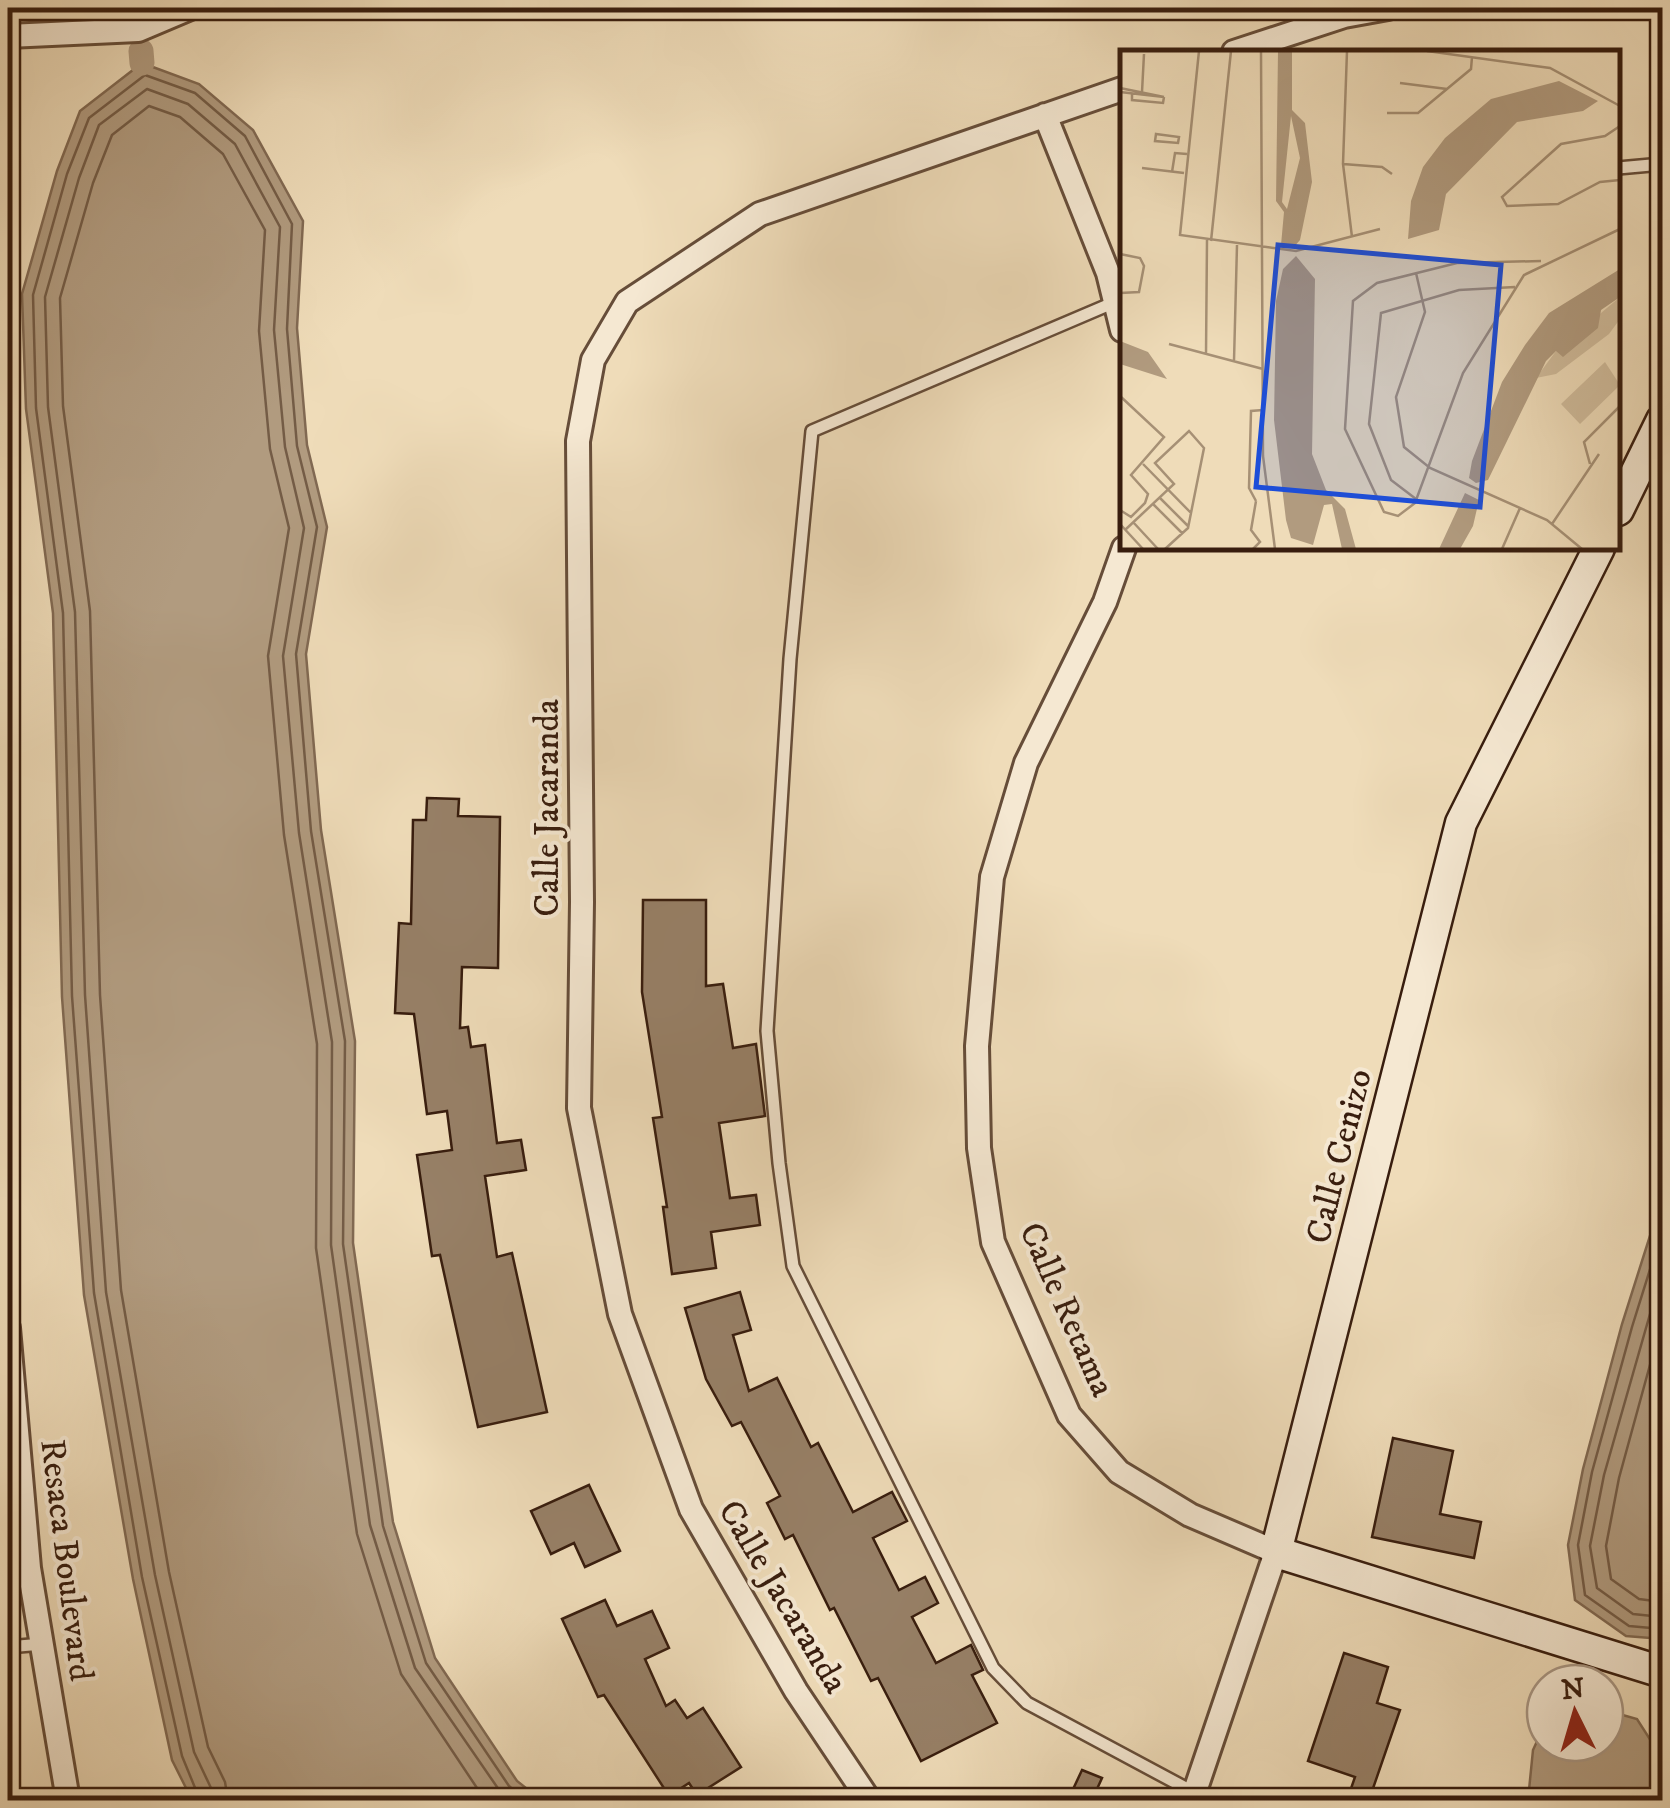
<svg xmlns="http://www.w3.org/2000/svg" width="1670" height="1808" font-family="'IM FELL DW Pica',serif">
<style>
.water{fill:#b19b7f;stroke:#816952;stroke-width:2.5}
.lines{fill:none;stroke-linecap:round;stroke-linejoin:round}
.shore{stroke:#745c46;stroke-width:2.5}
.canal{stroke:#b19b7f;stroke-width:25}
.building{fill:#978067;stroke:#381d0e;stroke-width:2.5}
.lane-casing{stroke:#664d39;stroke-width:16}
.street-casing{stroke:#664d39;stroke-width:28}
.secondary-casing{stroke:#381d0e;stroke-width:35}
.lane{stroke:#f5e8d2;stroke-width:11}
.street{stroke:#f5e8d2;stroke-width:22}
.secondary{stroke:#f5e8d2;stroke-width:30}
.labels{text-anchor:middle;stroke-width:8;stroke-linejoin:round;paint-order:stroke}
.street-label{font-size:35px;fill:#381d0e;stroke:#f5e8d2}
.inset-road{fill:none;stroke:#a69075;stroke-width:2.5}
.view{fill:#1d4ed8;fill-opacity:0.15;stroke:#1d4ed8;stroke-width:5}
.inset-edge{fill:none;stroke:#381d0e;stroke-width:5}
</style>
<rect width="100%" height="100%" fill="#efdcb9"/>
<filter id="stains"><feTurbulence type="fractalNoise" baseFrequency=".002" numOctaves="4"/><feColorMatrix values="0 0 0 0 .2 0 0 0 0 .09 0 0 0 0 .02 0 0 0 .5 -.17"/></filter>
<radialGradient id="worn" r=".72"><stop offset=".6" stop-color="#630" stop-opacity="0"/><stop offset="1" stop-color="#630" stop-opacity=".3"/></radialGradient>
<path class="water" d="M 142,63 L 199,84 L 253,130 L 303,221 L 297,328 L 307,445 L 327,527 L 306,654 L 321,830 L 355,1041 L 353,1243 L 393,1522 L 435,1658 L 517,1781 L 541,1800 L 192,1800 L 172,1760 L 133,1579 L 84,1295 L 62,997 L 53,613 L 26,409 L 22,294 L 57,171 L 80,111 Z
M 1662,1198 L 1662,1639 L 1626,1636 L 1575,1600 L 1568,1545 L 1583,1469 L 1622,1324 Z
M 1605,1710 L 1637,1719 L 1660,1755 L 1657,1800 L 1528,1800 L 1533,1750 L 1545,1724 L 1545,1743 L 1605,1743 Z"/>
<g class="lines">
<path class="shore" d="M 1662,1231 L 1632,1327 L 1592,1472 L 1578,1545 L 1585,1595 L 1629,1626 L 1662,1629
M 1662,1272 L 1604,1475 L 1590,1546 L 1597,1588 L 1633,1614 L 1662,1617
M 1662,1321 L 1619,1478 L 1606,1546 L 1611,1579 L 1639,1599 L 1662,1602
M 200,1800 L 182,1756 L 142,1577 L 94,1293 L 72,996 L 63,613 L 36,408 L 33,295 L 67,174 L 89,118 L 145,75 L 195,93 L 245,136 L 292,224 L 287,329 L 297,446 L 317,527 L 296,654 L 311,831 L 345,1041 L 343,1244 L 383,1526 L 426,1663 L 509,1786 L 525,1800
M 213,1800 L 211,1788 L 194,1752 L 155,1575 L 106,1292 L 85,995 L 75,612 L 48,407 L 45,297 L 79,178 L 99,125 L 147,89 L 188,104 L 235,144 L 280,227 L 274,330 L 285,447 L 304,528 L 283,656 L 299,833 L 332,1042 L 331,1245 L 370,1525 L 415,1668 L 506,1800
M 228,1800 L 225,1782 L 208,1747 L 169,1572 L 121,1290 L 100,995 L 90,611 L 63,406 L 60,298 L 93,183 L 112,135 L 149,106 L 180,117 L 223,154 L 265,230 L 259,331 L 270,449 L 289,528 L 268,656 L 284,835 L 317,1044 L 316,1248 L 357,1534 L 401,1674 L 485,1800"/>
<path class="canal" d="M 135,8 L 136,10
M 141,51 L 142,63"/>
</g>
<path class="building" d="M 427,798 L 459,799 L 458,816 L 500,817 L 498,968 L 462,967 L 460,1028 L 468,1027 L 471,1047 L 485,1045 L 497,1143 L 521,1140 L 526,1170 L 485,1176 L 497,1257 L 512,1253 L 547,1412 L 478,1427 L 440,1255 L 432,1256 L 417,1155 L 452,1150 L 447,1111 L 427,1114 L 414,1014 L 395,1013 L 399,923 L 411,924 L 413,820 L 426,820 Z
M 643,900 L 706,900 L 706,986 L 723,984 L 733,1048 L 756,1044 L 765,1116 L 719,1123 L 730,1198 L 756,1195 L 760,1225 L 711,1232 L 716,1268 L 672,1274 L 663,1207 L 667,1207 L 653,1118 L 662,1117 L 642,992 Z
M 740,1292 L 751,1330 L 733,1335 L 749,1391 L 777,1378 L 811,1447 L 818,1443 L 853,1512 L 892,1492 L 907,1521 L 873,1538 L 899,1590 L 925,1577 L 938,1603 L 912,1617 L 936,1663 L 971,1645 L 983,1670 L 972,1675 L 997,1723 L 921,1761 L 878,1678 L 871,1681 L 834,1608 L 830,1610 L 793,1535 L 785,1539 L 767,1503 L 780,1496 L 741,1422 L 732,1426 L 706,1379 L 685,1308 Z
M 1393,1438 L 1453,1451 L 1440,1514 L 1481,1522 L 1474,1558 L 1372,1537 Z
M 589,1485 L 620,1551 L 585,1567 L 574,1543 L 551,1554 L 531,1511 Z
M 605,1600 L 617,1626 L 652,1611 L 669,1648 L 645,1659 L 666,1706 L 675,1700 L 687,1718 L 703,1708 L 741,1767 L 697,1795 L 689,1783 L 669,1796 L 604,1695 L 598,1697 L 562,1619 Z
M 1344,1653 L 1388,1667 L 1377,1703 L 1400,1710 L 1369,1800 L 1347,1800 L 1355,1777 L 1308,1761 Z
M 1082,1770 L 1102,1778 L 1092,1800 L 1068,1800 Z"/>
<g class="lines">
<g class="lane-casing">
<path id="lane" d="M 1618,168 L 1662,164
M 1115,302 L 812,431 L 790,659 L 767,1031 L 779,1163 L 793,1266 L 993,1668 L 1027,1703 L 1195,1793
M 8,1647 L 42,1644"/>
</g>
<g class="street-casing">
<path id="street" d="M 8,36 L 138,30 L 190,8
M 1234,52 L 1344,16 L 1388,8
M 1045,115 L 1108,273 L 1122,330
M 1124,548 L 1105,602 L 1026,763 L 992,877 L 977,1046 L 979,1148 L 993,1242 L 1069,1415 L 1119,1472 L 1190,1515 L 1276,1552 L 1192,1800
M 8,1328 L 29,1568 L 68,1800
M 869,1800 L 796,1691 L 691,1509 L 620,1314 L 579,1108 L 582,902 L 578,441 L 593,360 L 627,302 L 760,214 L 1122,89"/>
</g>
<g class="secondary-casing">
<path id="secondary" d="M 1618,510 L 1662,420
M 1599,548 L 1461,823 L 1276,1552 L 1662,1672"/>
</g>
<use href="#lane" class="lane"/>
<use href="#street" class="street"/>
<use href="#secondary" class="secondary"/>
</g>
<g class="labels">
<g class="street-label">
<text transform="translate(546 808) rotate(-90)" y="12">Calle Jacaranda</text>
<text transform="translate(1338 1156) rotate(-76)" y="12">Calle Cenizo</text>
<text transform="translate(1068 1309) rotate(66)" y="12">Calle Retama</text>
<text transform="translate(68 1560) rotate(83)" y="12">Resaca Boulevard</text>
<text transform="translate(784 1596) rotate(59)" y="12">Calle Jacaranda</text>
</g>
</g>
<g transform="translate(1120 50)">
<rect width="500" height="500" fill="#efdcb9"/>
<path d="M 500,247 L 500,269 L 489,284 L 436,324 L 416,328 L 436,301 ZM 485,312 L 500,335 L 460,374 L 441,354 Z" fill="#d0bc9c"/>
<path d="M 158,1 L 172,1 L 172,60 L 185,73 L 192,132 L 180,190 L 173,198 L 161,195 L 164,162 L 156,151 ZM 171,66 L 180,108 L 167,159 L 162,152 ZM 439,31 L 478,51 L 463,61 L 397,72 L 326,144 L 319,180 L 288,189 L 291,151 L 303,117 L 325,88 L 371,49 ZM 176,206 L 195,229 L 192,404 L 206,440 L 225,459 L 236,499 L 222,499 L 212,454 L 204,455 L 193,495 L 171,488 L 166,470 L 154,370 L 156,251 L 163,219 ZM 500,219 L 500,247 L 481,260 L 478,278 L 443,307 L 436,301 L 426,311 L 368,430 L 356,433 L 349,428 L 352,411 L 382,332 L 405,295 L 429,263 ZM 0,291 L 28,302 L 47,329 L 0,314 ZM 345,443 L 359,450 L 353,476 L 340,499 L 319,499 Z" fill="#b19b7f" fill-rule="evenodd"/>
<path class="inset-road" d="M 79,1 L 60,185 L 176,201 L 260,179M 141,1 L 143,406 L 155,499M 227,1 L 223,114 L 232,187M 307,1 L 430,18 L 500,56M 280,33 L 327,39M 0,38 L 44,47M 0,42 L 44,47M 22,42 L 24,4M 12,44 L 12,50 L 43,53 L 44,47M 267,63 L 298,63 L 351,19 L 352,7M 500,76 L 485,86 L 441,94 L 382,147 L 387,156 L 438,154 L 480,132 L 500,130M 36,84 L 59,87 L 58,93 L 35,91 ZM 223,114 L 262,117 L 272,124M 22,118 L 64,123M 52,122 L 55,103 L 67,104M 91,191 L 111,1M 0,204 L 20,208 L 24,216 L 19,242 L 0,243M 421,211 L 337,213 L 257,233 L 233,251 L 225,379 L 264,462 L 278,466 L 295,453 L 343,323 L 404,225 L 500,179M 296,223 L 305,262 L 276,347 L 284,397 L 310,418 L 427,470 L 462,499M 49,294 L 143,319M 86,304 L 87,190M 114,311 L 117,195M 0,346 L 44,387 L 11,425 L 28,444 L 25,453 L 11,467 L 0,460M 23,414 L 71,463M 470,414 L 464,392 L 500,356M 39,447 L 68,476M 296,449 L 271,430 L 249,374 L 261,263 L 339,240 L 395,237M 136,451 L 129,438 L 131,361 L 143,360M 33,454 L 62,483M 13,472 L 38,499M 0,474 L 23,499M 432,474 L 479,404M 5,480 L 54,434 L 35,413 L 69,381 L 84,398 L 68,478 L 45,499M 133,499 L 140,492 L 131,480 L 136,451M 382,499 L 400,458"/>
<path class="view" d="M 158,195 L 381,215 L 360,457 L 136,437 Z"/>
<rect width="500" height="500" class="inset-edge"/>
</g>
<rect width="1670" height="1808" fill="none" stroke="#efdcb9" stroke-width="40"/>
<rect x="10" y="10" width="1650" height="1788" fill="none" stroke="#381d0e" stroke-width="5"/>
<rect x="20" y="20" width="1630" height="1768" fill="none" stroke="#381d0e" stroke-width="2.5"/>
<g transform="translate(1575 1713) rotate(355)"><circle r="48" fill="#f5e8d2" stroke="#a99784" stroke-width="2.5"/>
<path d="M0-8L18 38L0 25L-18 38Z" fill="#8f2418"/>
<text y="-15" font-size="28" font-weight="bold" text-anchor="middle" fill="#381d0e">N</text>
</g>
<rect width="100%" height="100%" filter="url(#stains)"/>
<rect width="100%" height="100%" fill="url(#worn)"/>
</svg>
